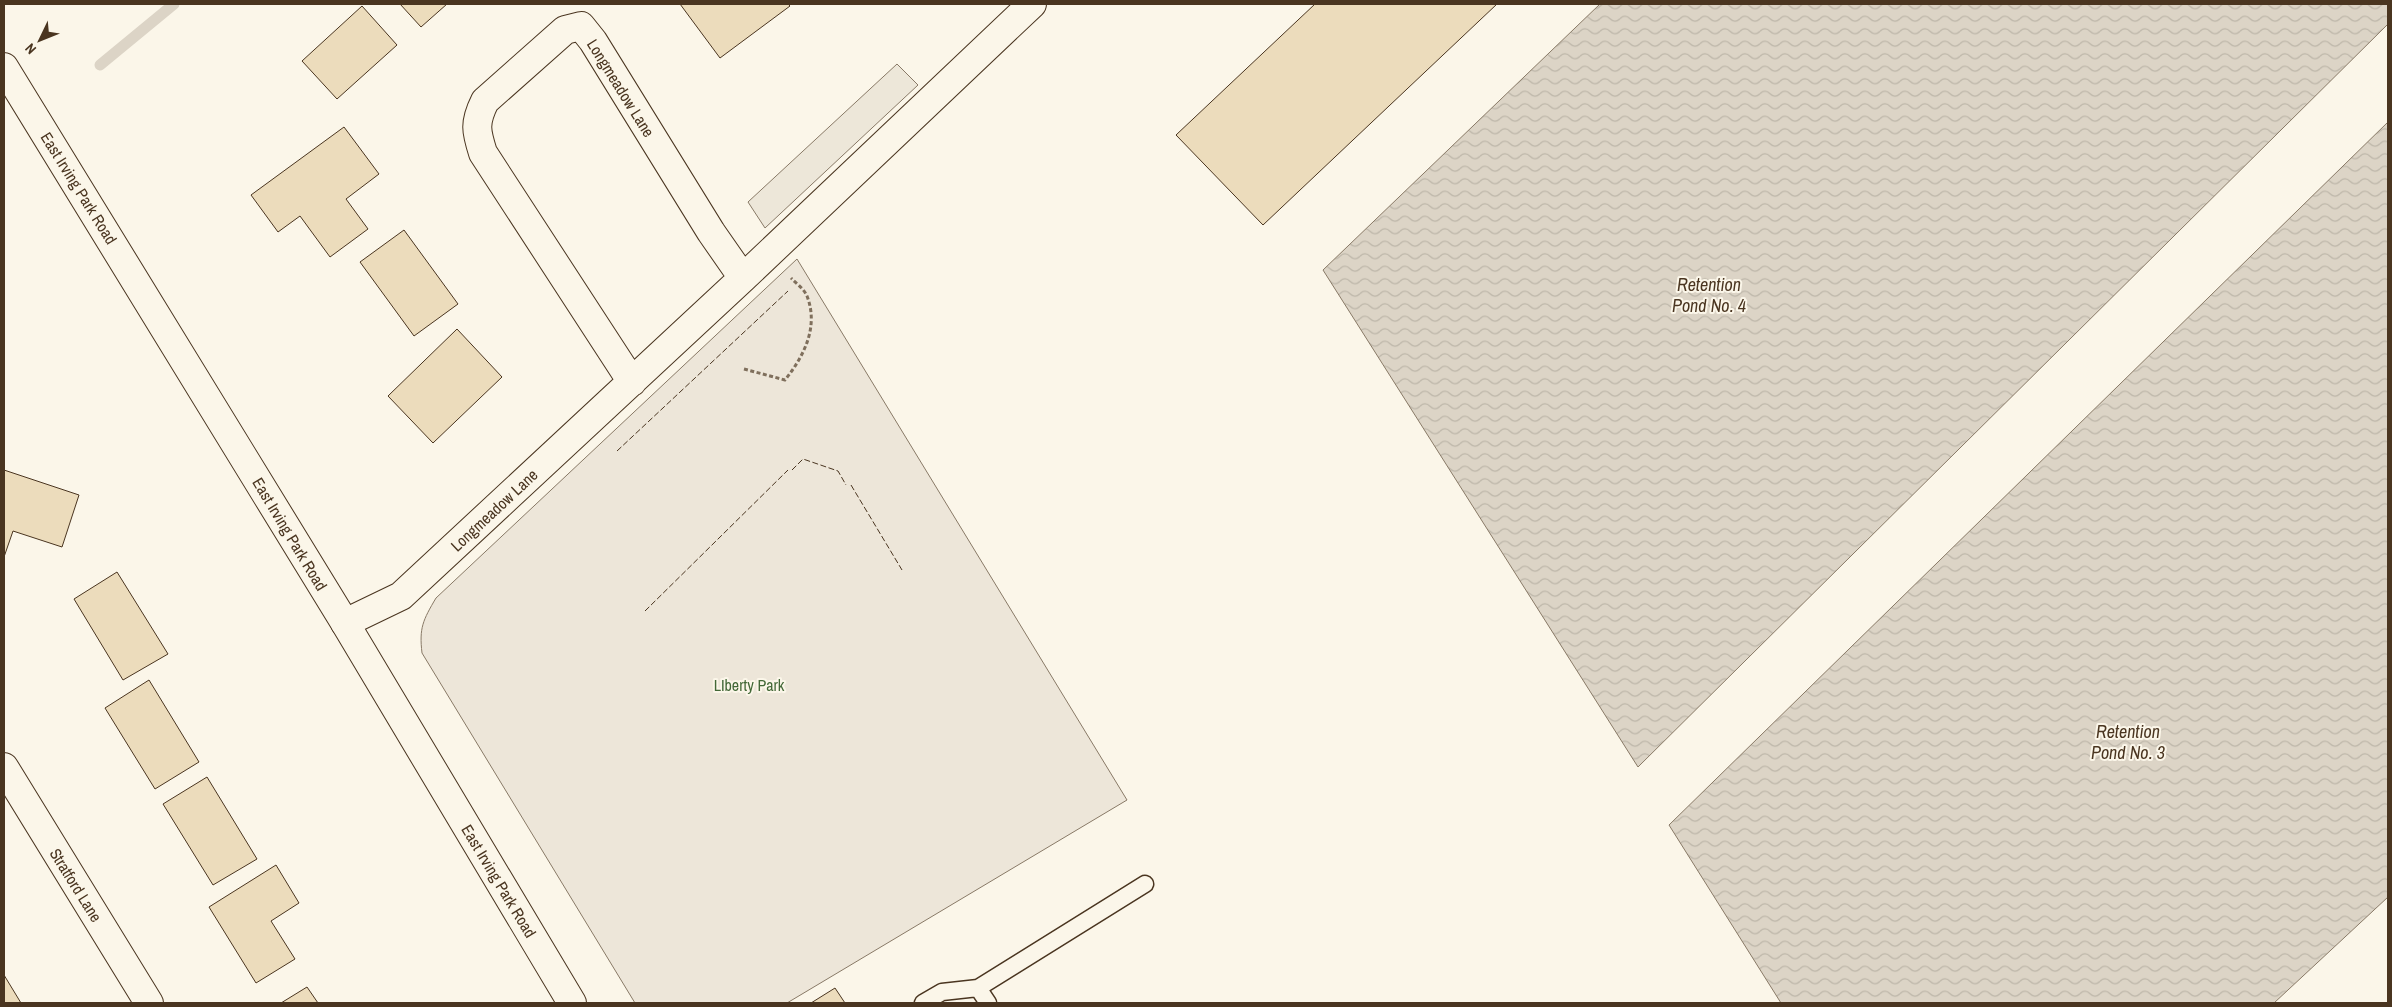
<svg xmlns="http://www.w3.org/2000/svg" width="2392" height="1007" font-family="'Archivo Narrow',sans-serif">
<style>
.park{fill:#ede6d9;stroke:#887966}
.parking{fill:#ede7d9;stroke:#887966}
.water{fill:url(#water-waves);stroke:#887966}
.lines{fill:none;stroke-linecap:round;stroke-linejoin:round}
.stream{stroke:#dcd4c6;stroke-width:11}
.building{fill:#ecdcbc;stroke:#4a3520}
.service-casing{stroke:#4a3520;stroke-width:19}
.minor-casing{stroke:#4a3520;stroke-width:30}
.secondary-casing{stroke:#4a3520;stroke-width:30}
.path{stroke:#7f6f5c;stroke-width:3;stroke-dasharray:4 2.5;stroke-linecap:butt}
.service{stroke:#fbf6e9;stroke-width:16}
.minor{stroke:#fbf6e9;stroke-width:28}
.secondary{stroke:#fbf6e9;stroke-width:28}
.fence{stroke:#4a3520;stroke-width:1;stroke-dasharray:6 2.5;stroke-linecap:butt}
.labels{text-anchor:middle;stroke-width:4;stroke-linejoin:round;paint-order:stroke}
.street-label{font-size:16px;fill:#4a3520;stroke:#fbf6e9}
.park-label{font-size:16px;fill:#436837;stroke:#fbf6e9}
.water-label{font-size:18px;font-style:italic;fill:#4a3520;stroke:#fbf6e9}
</style>
<defs>
<pattern id="water-waves" width="16" height="10" patternUnits="userSpaceOnUse" patternTransform="scale(1.25)"><rect width="16" height="10" fill="#dcd4c6"/><path d="M0 5q4-4 8 0t8 0" fill="none" stroke="#beb7aa"/></pattern>
</defs>
<rect width="100%" height="100%" fill="#fbf6e9"/>
<path class="park" d="M 797,259 L 1127,800 L 787,1003 L 635,1003 L 422,653 C 419,628 423,620 436,598 Z"/>
<path class="parking" d="M 897,64 L 918,85 L 765,228 L 748,202 Z"/>
<path class="water" d="M 1600,4 L 2388,4 L 2388,24 L 1638,767 L 1323,270 Z
M 2388,122 L 2388,897 L 2274,1003 L 1781,1003 L 1669,825 Z"/>
<g class="lines">
<path class="stream" d="M 100,65 L 174,4"/>
</g>
<path class="building" d="M 400,4 L 447,4 L 421,27 Z
M 680,4 L 788,4 L 790,6 L 720,58 Z
M 1315,4 L 1497,4 L 1263,225 L 1176,135 Z
M 362,6 L 397,45 L 337,99 L 302,61 Z
M 344,127 L 379,174 L 346,199 L 368,229 L 330,257 L 300,216 L 278,232 L 251,195 Z
M 404,230 L 458,304 L 414,336 L 360,262 Z
M 457,329 L 502,377 L 433,443 L 388,396 Z
M 4,470 L 79,495 L 62,547 L 13,531 L 4,557 Z
M 117,572 L 168,654 L 123,680 L 74,599 Z
M 149,680 L 199,762 L 155,789 L 105,708 Z
M 207,777 L 257,859 L 213,885 L 163,804 Z
M 276,865 L 299,903 L 271,921 L 295,959 L 256,983 L 209,907 Z
M 4,975 L 21,1003 L 4,1003 Z
M 307,987 L 318,1003 L 281,1003 Z
M 835,988 L 845,1003 L 811,1003 Z"/>
<g class="lines">
<g class="service-casing">
<path id="service" d="M 978,988 L 1145,884
M 923,1003 L 942,992 L 978,988 L 988,1003"/>
</g>
<g class="minor-casing">
<path id="minor" d="M 632,382 L 483,153 C 476,131 474,123 485,101 L 565,30 L 581,26 L 593,41 L 711,232 L 743,278
M 345,623 L 401,596 L 743,278 L 1032,4
M 4,767 L 149,1003"/>
</g>
<g class="secondary-casing">
<path id="secondary" d="M 4,67 L 345,623 L 572,1003"/>
</g>
<path class="path" d="M 744,369 L 785,380 C 804,356 819,327 807,296 C 804,289 796,283 791,278"/>
<use href="#service" class="service"/>
<use href="#minor" class="minor"/>
<use href="#secondary" class="secondary"/>
<path class="fence" d="M 617,451 L 788,291
M 792,470 L 803,459 L 838,471 L 846,485
M 851,485 L 902,570
M 645,611 L 788,470"/>
</g>
<g class="labels">
<g class="street-label">
<text transform="translate(621 88) rotate(58)" y="6">Longmeadow Lane</text>
<text transform="translate(79 188) rotate(58)" y="6">East Irving Park Road</text>
<text transform="translate(494 510) rotate(-43)" y="6">Longmeadow Lane</text>
<text transform="translate(290 534) rotate(59)" y="6">East Irving Park Road</text>
<text transform="translate(499 881) rotate(59)" y="6">East Irving Park Road</text>
<text transform="translate(76 885) rotate(58)" y="6">Stratford Lane</text>
</g>
<g class="park-label">
<text x="749" y="691">LIberty Park</text>
</g>
<g class="water-label">
<text x="1709" y="291">Retention<tspan x="1709" dy="21">Pond No. 4</tspan></text>
<text x="2128" y="738">Retention<tspan x="2128" dy="21">Pond No. 3</tspan></text>
</g>
</g>
<rect width="2392" height="1007" fill="none" stroke="#4a3520" stroke-width="10"/>
<g transform="translate(40 40) rotate(227)" stroke="#fbf6e9" stroke-width="4" paint-order="stroke">
<path d="M0-4L9 19L0 12L-9 19Z" fill="#4a3520"/>
<text y="-8" font-size="14" font-weight="bold" text-anchor="middle" fill="#4a3520">N</text>
</g>
</svg>
